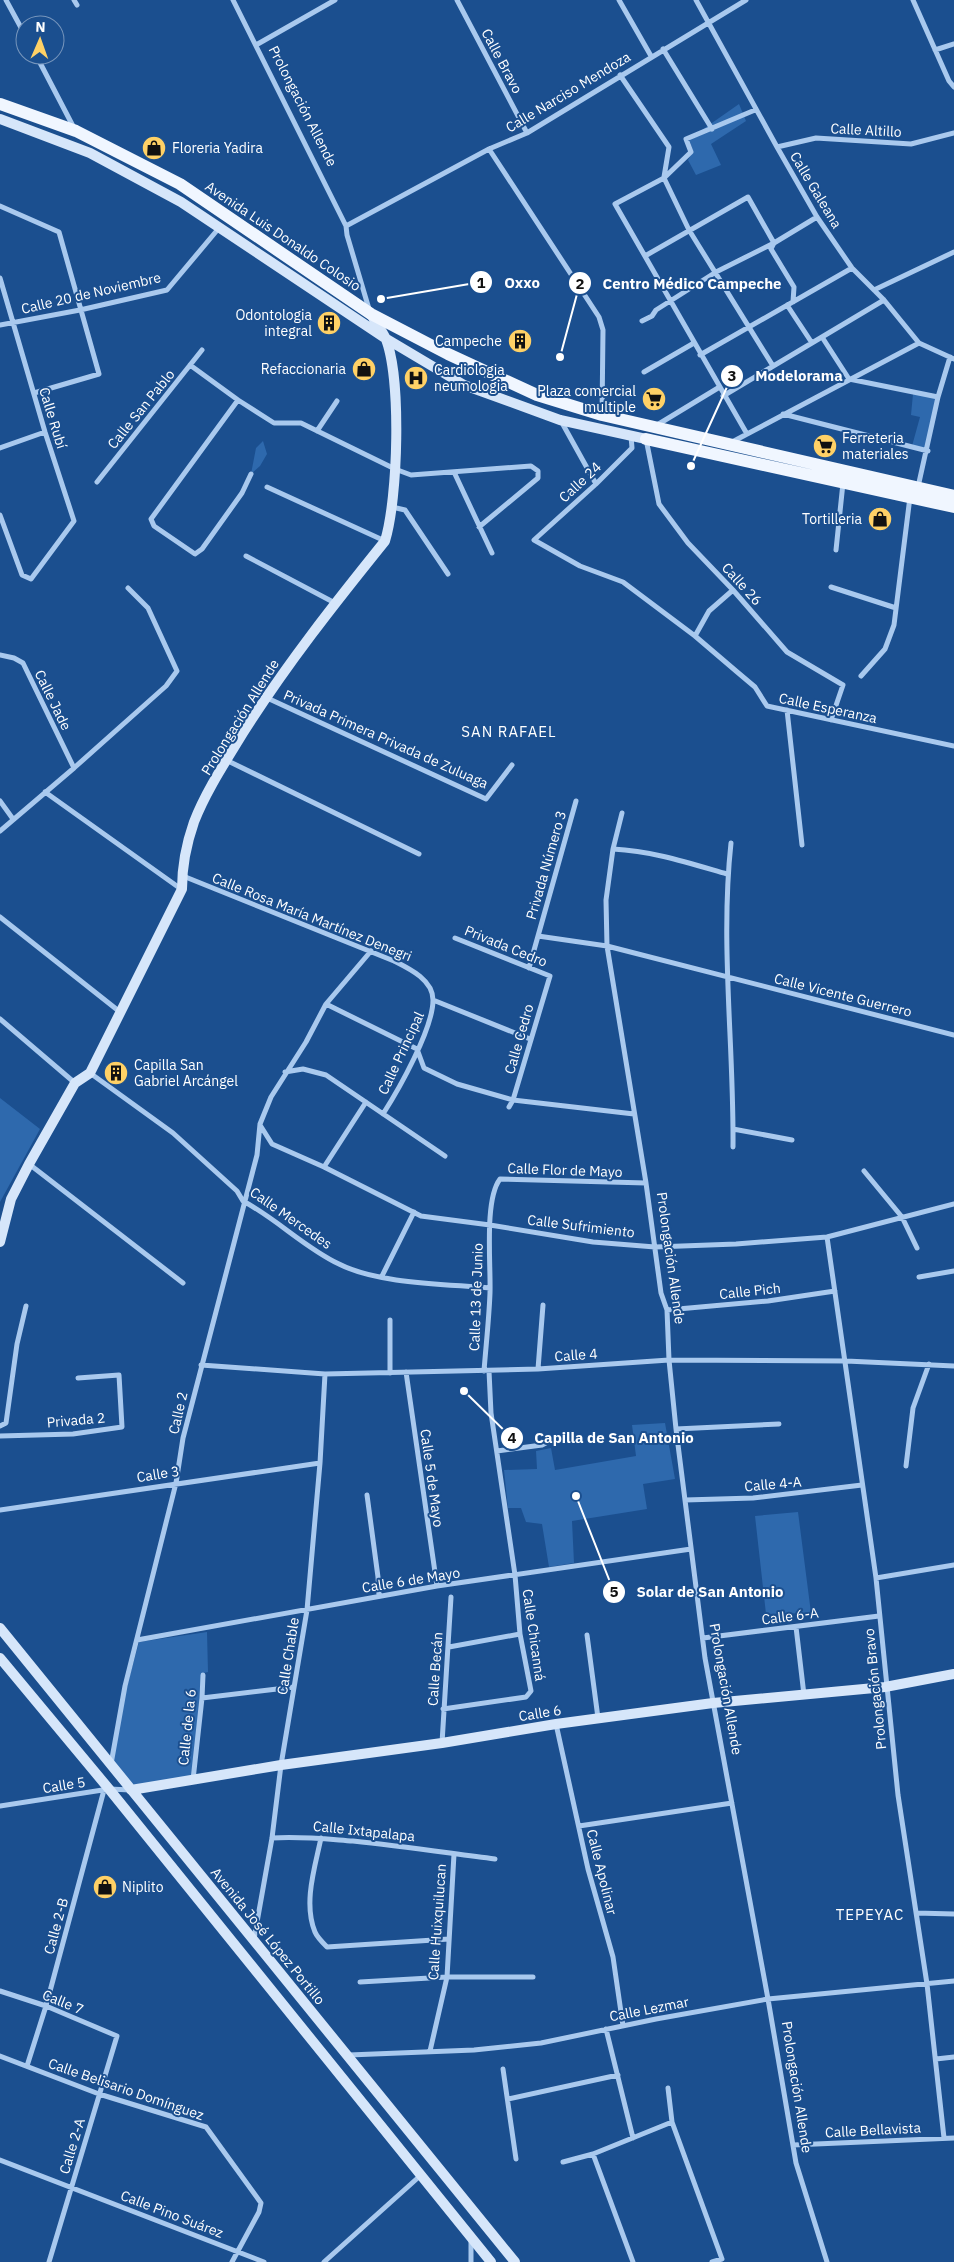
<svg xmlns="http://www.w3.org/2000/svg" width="954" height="2262" font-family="'IBM Plex Sans',sans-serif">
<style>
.green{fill:#2e69ad}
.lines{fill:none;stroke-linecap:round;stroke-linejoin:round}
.street{stroke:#a9c9ee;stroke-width:5}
.secondary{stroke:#d6e6fa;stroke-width:10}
.primary{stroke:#f0f6ff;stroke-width:12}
.labels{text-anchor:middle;stroke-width:4;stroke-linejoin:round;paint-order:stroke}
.street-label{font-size:14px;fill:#fff;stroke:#1b4f8f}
.poi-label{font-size:14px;fill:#fff;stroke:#1b4f8f;text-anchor:start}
.neighbourhood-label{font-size:15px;letter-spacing:1px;fill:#fff;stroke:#1b4f8f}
.leader{fill:none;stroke:#fff;stroke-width:2}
.callout-dot{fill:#fff;stroke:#1b4f8f;stroke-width:2}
.mark-label{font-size:15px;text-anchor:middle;font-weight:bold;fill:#111}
.callout-label{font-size:15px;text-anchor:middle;font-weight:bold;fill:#fff;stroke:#1b4f8f;stroke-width:4;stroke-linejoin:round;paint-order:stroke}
</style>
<rect width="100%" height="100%" fill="#1b4f8f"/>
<path class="green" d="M 739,104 L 746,121 L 711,144 L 721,165 L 696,175 L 688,160 L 693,151 L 689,139 Z
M 913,394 L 936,398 L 926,449 L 912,446 L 920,417 L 911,415 Z
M 263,441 L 267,454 L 260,466 L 251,474 L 256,448 Z
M 0,1098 L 40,1129 L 0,1202 Z
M 665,1423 L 675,1479 L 643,1484 L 647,1509 L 572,1521 L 574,1563 L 549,1567 L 542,1524 L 526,1522 L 521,1508 L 508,1508 L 504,1470 L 537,1469 L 536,1451 L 551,1448 L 555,1470 L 636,1456 L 632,1425 Z
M 798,1512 L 811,1613 L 766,1614 L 755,1516 Z
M 207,1632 L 208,1672 L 204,1673 L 193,1780 L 131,1790 L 111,1764 L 127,1686 L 139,1642 Z"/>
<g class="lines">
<path class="street" d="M 6,0 L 25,35
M 74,0 L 77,5
M 233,0 L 346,226 L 347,235 L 369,309
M 457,0 L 527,133
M 619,0 L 651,56
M 696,0 L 777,147 L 817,217 L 852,268 L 884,300 L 919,343 L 954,359
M 913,0 L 949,81 L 954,87
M 256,45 L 335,0
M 663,49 L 712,129
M 935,50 L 954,44
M 36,55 L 74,128
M 620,75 L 669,147 L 664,177
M 777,147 L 816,138 L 911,144 L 954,133
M 489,149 L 599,317 L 603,330 L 602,415
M 664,178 L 689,230 L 773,366
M 0,206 L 59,232 L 99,374 L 34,393
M 346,226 L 489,149 L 527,133 L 746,0
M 645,256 L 748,197 L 774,243 L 771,249 L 794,287 L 793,302
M 0,278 L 45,432 L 74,521 L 31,579 L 22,575 L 0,515
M 874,290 L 954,252
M 787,305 L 812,343
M 642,321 L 652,316 L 656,310 L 716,272 L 774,243 L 817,217
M 0,325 L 80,310 L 167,290 L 219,228
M 822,337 L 849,379 L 938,397
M 700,355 L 852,268
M 190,365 L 238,400 L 274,423 L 301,423 L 395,469 L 411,475 L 531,466 L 538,471 L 538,478 L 479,527
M 644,372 L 694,343
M 723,396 L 884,300
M 238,400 L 151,519 L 154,526 L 195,554 L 202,549 L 242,493 L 251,474
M 783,414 L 928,451
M 561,421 L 596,484
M 657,425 L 718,388
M 317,431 L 337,401
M 747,434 L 615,204 L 664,178 L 691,152 L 686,139 L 755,110
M 631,436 L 632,448 L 596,484 L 534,540 L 580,566 L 623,582 L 695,636 L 736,671 L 755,687 L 767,706 L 954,746
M 646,439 L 659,504 L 688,543 L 733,590 L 787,652 L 843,685 L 831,720
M 732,442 L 919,343
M 0,448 L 45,432
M 454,472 L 492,553
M 97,482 L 202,350
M 267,487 L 385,541
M 918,487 L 938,397 L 950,357
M 392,507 L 405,510 L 448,574
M 836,550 L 843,483
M 246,556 L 335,603
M 831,587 L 896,608
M 695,636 L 709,611 L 733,590
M 0,655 L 14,658 L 23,663 L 74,768
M 861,676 L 885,649 L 894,625 L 910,497
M 265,697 L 486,799 L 512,765
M 787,710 L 802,845
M 226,760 L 419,854
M 45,792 L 181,889
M 0,801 L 13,819
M 622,813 L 613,849 L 606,900 L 607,946 L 646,1183 L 661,1293 L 667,1310 L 669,1360 L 676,1429 L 705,1658 L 768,1999 L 796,2163 L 827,2262
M 0,831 L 74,768 L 166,686 L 177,671 L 148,608 L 128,588
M 731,843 C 720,944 734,1045 733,1147
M 613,849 C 653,851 689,863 727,874
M 183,876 L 394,961 C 410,969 433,980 433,1000 L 530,1039
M 0,917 L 120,1012
M 538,936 L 607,946 L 954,1035
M 455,938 L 550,976 L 513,1100 L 509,1107
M 529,968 L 576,801
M 326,1004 L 417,1049 L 424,1068 L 457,1084 L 513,1100 L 634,1114
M 0,1019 L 75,1083
M 285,1072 L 303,1069 L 326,1075 L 445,1156
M 90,1073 L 173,1133 L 237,1191 L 243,1201 C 277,1219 305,1248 339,1264 C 378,1284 446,1284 490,1288
M 383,1114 C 399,1089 433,1029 433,1000
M 260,1125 L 272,1144 L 324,1167 L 421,1216 L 490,1225 L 593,1242 L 655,1247 L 736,1244 L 827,1237 L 954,1204
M 733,1129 L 792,1140
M 29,1164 L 183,1283
M 324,1167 L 366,1102
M 864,1171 L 902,1217 L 917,1248
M 827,1237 L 876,1578 L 898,1795 L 927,1984 L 944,2138
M 382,1276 L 414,1212
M 919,1277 L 954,1271
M 667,1310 L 768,1301 L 835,1291
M 201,1365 L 325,1374 L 538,1369 L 669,1360 L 846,1361 L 954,1366
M 538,1369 L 543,1305
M 484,1371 C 486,1345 489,1319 490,1293 C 491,1265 484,1200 500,1179 L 646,1183
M 406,1372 L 437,1586
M 390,1373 L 390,1320
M 0,1426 L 6,1423 L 17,1344 L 26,1306
M 676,1429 L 779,1424
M 0,1436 L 73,1434 L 122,1427 L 119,1375 L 78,1378
M 497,1451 L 542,1445 L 557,1437
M 906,1466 L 913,1408 L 929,1364
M 367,1495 L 378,1577 L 379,1596
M 685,1500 L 753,1498 L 862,1485
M 0,1510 L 320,1463
M 876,1578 L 954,1565
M 796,1627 L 804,1695
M 587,1635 L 598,1718
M 703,1638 L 879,1616
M 137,1640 L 437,1586 L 691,1549
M 449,1647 L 520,1634
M 202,1698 L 294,1687
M 443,1709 L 526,1697 L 531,1691 L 520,1634 L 515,1575 L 491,1413 L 489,1371
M 556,1724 L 588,1869 L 613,1957 L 623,2026
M 442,1743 L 451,1597
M 111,1764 L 125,1686 L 176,1483 L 183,1438 L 257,1155 L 260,1124 L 271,1097 L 306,1042 L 326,1004 L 371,951
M 193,1780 L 202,1698 L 203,1675
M 0,1806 L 109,1789 L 131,1790
M 579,1826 L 732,1803
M 272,1838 C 300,1836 326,1839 353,1841 C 401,1846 448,1853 495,1859
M 321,1838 C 315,1867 303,1903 315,1932 C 317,1937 323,1943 327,1947 L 449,1939
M 916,1913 L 954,1914
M 254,1939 L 272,1838 L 281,1765 L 307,1610 L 320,1463 L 325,1374
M 360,1982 L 447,1977 L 533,1977
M 0,1991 L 46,2006 L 117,2036 L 49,2262
M 606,2029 L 633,2138
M 430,2051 L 447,1977 L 454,1854
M 349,2055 L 474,2050 L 541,2043 L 656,2019 L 768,1999 L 954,1981
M 0,2056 L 99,2094 L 206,2127 L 261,2203 L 259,2212 L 232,2262
M 936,2059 L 954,2057
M 27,2066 L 46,2006 L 104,1790
M 503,2069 L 516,2159
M 668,2088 L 672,2122 L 722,2259 L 712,2262
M 508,2099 L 618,2075
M 793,2145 L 954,2138
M 593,2154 L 633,2262
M 0,2160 L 264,2262
M 563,2162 L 593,2154 L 672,2122
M 471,2239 L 471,2262
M 324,2262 L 421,2175"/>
<path class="secondary" d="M 0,119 L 90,153 L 181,202 L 385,338 L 464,385 L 560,420 L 646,439
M 0,1242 L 11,1199 L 29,1164 L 75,1083 L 90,1073 L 182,889 C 182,868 187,842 194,822 C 206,791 226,761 243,733 C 286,665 335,603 385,541 C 398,499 402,376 385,337 C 381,329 375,322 371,314
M 0,1628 L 515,2262
M 0,1658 L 109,1789 L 491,2262
M 131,1790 L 281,1765 L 442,1743 L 556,1724 L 713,1703 L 885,1687 L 954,1674"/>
<path class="primary" d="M 0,104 L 76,131 L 180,184 L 371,314 L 448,354 L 537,395 L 602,415 L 954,496
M 646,439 L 954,507"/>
</g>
<defs>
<g id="shop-disc" transform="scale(1.25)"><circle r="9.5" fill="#ffd166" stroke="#1b4f8f"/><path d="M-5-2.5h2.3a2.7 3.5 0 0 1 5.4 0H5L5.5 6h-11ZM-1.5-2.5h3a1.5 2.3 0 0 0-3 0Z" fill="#111"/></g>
<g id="building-disc" transform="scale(1.25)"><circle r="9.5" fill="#ffd166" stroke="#1b4f8f"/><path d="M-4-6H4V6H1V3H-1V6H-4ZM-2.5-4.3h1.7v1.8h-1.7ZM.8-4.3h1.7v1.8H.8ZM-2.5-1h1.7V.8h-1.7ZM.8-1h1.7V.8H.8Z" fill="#111"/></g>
<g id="hospital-disc" transform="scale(1.25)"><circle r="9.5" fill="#ffd166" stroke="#1b4f8f"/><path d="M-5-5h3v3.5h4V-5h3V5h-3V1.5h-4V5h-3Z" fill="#111"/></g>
<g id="supermarket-disc" transform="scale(1.25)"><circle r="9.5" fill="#ffd166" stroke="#1b4f8f"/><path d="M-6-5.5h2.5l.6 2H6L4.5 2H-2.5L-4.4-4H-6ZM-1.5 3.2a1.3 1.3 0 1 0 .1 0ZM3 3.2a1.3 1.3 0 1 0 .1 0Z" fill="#111"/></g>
</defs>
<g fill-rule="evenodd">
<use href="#shop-disc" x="154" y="148"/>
<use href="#building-disc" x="329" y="323"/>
<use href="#building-disc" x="520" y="341"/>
<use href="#shop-disc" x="364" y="369"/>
<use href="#hospital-disc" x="416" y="378"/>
<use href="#supermarket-disc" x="654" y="399"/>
<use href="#supermarket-disc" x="825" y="446"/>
<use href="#shop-disc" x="880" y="519"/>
<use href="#building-disc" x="116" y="1073"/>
<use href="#shop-disc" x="105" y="1887"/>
</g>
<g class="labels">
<g class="street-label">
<text transform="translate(502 61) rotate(62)" y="5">Calle Bravo</text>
<text transform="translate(568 92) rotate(-31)" y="5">Calle Narciso Mendoza</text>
<text transform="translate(303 106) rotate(63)" y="5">Prolongación Allende</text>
<text transform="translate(866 130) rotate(3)" y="5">Calle Altillo</text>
<text transform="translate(816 190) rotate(59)" y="5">Calle Galeana</text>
<text transform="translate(283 236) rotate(34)" y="5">Avenida Luis Donaldo Colosio</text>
<text transform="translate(91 293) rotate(-13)" y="5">Calle 20 de Noviembre</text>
<text transform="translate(141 409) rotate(-51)" y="5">Calle San Pablo</text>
<text transform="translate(53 418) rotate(73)" y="5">Calle Rubí</text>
<text transform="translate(580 482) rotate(-43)" y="5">Calle 24</text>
<text transform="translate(742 584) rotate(48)" y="5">Calle 26</text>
<text transform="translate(53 700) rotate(64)" y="5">Calle Jade</text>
<text transform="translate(828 708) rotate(12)" y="5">Calle Esperanza</text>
<text transform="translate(240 717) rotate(-58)" y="5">Prolongación Allende</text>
<text transform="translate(386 739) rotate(24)" y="5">Privada Primera Privada de Zuluaga</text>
<text transform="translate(546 865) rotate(-74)" y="5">Privada Número 3</text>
<text transform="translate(312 917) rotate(22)" y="5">Calle Rosa María Martínez Denegri</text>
<text transform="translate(506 946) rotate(22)" y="5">Privada Cedro</text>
<text transform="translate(843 995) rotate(14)" y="5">Calle Vicente Guerrero</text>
<text transform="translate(519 1039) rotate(-74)" y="5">Calle Cedro</text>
<text transform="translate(401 1053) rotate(-65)" y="5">Calle Principal</text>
<text transform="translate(565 1170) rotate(2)" y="5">Calle Flor de Mayo</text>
<text transform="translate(291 1218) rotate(35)" y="5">Calle Mercedes</text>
<text transform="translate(581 1226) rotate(7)" y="5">Calle Sufrimiento</text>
<text transform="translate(671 1258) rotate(82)" y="5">Prolongación Allende</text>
<text transform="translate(750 1291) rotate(-6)" y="5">Calle Pich</text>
<text transform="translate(476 1297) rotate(-88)" y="5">Calle 13 de Junio</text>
<text transform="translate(576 1355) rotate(-4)" y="5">Calle 4</text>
<text transform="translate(178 1413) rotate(-77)" y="5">Calle 2</text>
<text transform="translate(76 1420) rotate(-5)" y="5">Privada 2</text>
<text transform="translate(158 1474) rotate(-9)" y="5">Calle 3</text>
<text transform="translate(432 1478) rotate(82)" y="5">Calle 5 de Mayo</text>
<text transform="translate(773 1484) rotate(-5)" y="5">Calle 4-A</text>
<text transform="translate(411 1580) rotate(-9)" y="5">Calle 6 de Mayo</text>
<text transform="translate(790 1616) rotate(-7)" y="5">Calle 6-A</text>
<text transform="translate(534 1635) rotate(82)" y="5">Calle Chicanná</text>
<text transform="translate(288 1656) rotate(-81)" y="5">Calle Chable</text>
<text transform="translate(435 1669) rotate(-86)" y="5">Calle Becán</text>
<text transform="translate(726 1689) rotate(80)" y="5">Prolongación Allende</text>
<text transform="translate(875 1689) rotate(-96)" y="5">Prolongación Bravo</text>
<text transform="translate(540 1713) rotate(-9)" y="5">Calle 6</text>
<text transform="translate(187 1727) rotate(-84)" y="5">Calle de la 6</text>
<text transform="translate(64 1785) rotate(-9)" y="5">Calle 5</text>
<text transform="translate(364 1831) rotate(6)" y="5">Calle Ixtapalapa</text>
<text transform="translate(602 1872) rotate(76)" y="5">Calle Apolinar</text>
<text transform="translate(437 1922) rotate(-86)" y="5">Calle Huixquilucan</text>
<text transform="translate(56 1926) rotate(-75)" y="5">Calle 2-B</text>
<text transform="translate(268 1936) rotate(51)" y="5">Avenida José López Portillo</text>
<text transform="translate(63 2002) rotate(22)" y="5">Calle 7</text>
<text transform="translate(649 2009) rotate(-11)" y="5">Calle Lezmar</text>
<text transform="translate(797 2087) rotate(81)" y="5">Prolongación Allende</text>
<text transform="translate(126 2089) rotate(19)" y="5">Calle Belisario Domínguez</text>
<text transform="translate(873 2130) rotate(-3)" y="5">Calle Bellavista</text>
<text transform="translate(72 2146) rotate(-73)" y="5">Calle 2-A</text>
<text transform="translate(172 2214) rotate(21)" y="5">Calle Pino Suárez</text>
</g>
<g class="poi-label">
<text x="172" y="153">Floreria Yadira</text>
<text x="312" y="320" text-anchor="end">Odontologia<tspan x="312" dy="16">integral</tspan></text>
<text x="502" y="346" text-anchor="end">Campeche</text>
<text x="346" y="374" text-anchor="end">Refaccionaria</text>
<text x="434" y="375">Cardiologia<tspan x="434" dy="16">neumologia</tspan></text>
<text x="636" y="396" text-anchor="end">Plaza comercial<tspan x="636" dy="16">multiple</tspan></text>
<text x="842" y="443">Ferreteria<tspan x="842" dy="16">materiales</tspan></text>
<text x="862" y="524" text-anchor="end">Tortilleria</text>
<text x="134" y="1070">Capilla San<tspan x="134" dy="16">Gabriel Arcángel</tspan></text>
<text x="122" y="1892">Niplito</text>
</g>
<g class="neighbourhood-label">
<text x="509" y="737">SAN RAFAEL</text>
<text x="870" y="1920">TEPEYAC</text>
</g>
</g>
<path class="leader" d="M381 299L481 282M560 357L580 283M691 466L732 376M464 1391L512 1438M576 1496L614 1592"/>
<g class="callout-dot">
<circle cx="381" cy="299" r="5"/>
<circle cx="560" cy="357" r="5"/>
<circle cx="691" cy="466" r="5"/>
<circle cx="464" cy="1391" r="5"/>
<circle cx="576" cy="1496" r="5"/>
<circle cx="481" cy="282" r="12"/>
<circle cx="580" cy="283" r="12"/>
<circle cx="732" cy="376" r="12"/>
<circle cx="512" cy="1438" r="12"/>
<circle cx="614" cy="1592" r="12"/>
</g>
<g class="mark-label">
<text x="481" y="288">1</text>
<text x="580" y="289">2</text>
<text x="732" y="381">3</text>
<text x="512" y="1443">4</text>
<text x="614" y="1597">5</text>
</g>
<g class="callout-label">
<text x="522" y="288">Oxxo</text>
<text x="692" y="289">Centro Médico Campeche</text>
<text x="799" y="381">Modelorama</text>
<text x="614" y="1443">Capilla de San Antonio</text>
<text x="710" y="1597">Solar de San Antonio</text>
</g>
<g transform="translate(40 40) rotate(2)"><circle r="24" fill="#1b4f8f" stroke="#7695bc"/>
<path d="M0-4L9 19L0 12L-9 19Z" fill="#ffd166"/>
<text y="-8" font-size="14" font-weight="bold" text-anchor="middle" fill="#ffffff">N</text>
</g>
</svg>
